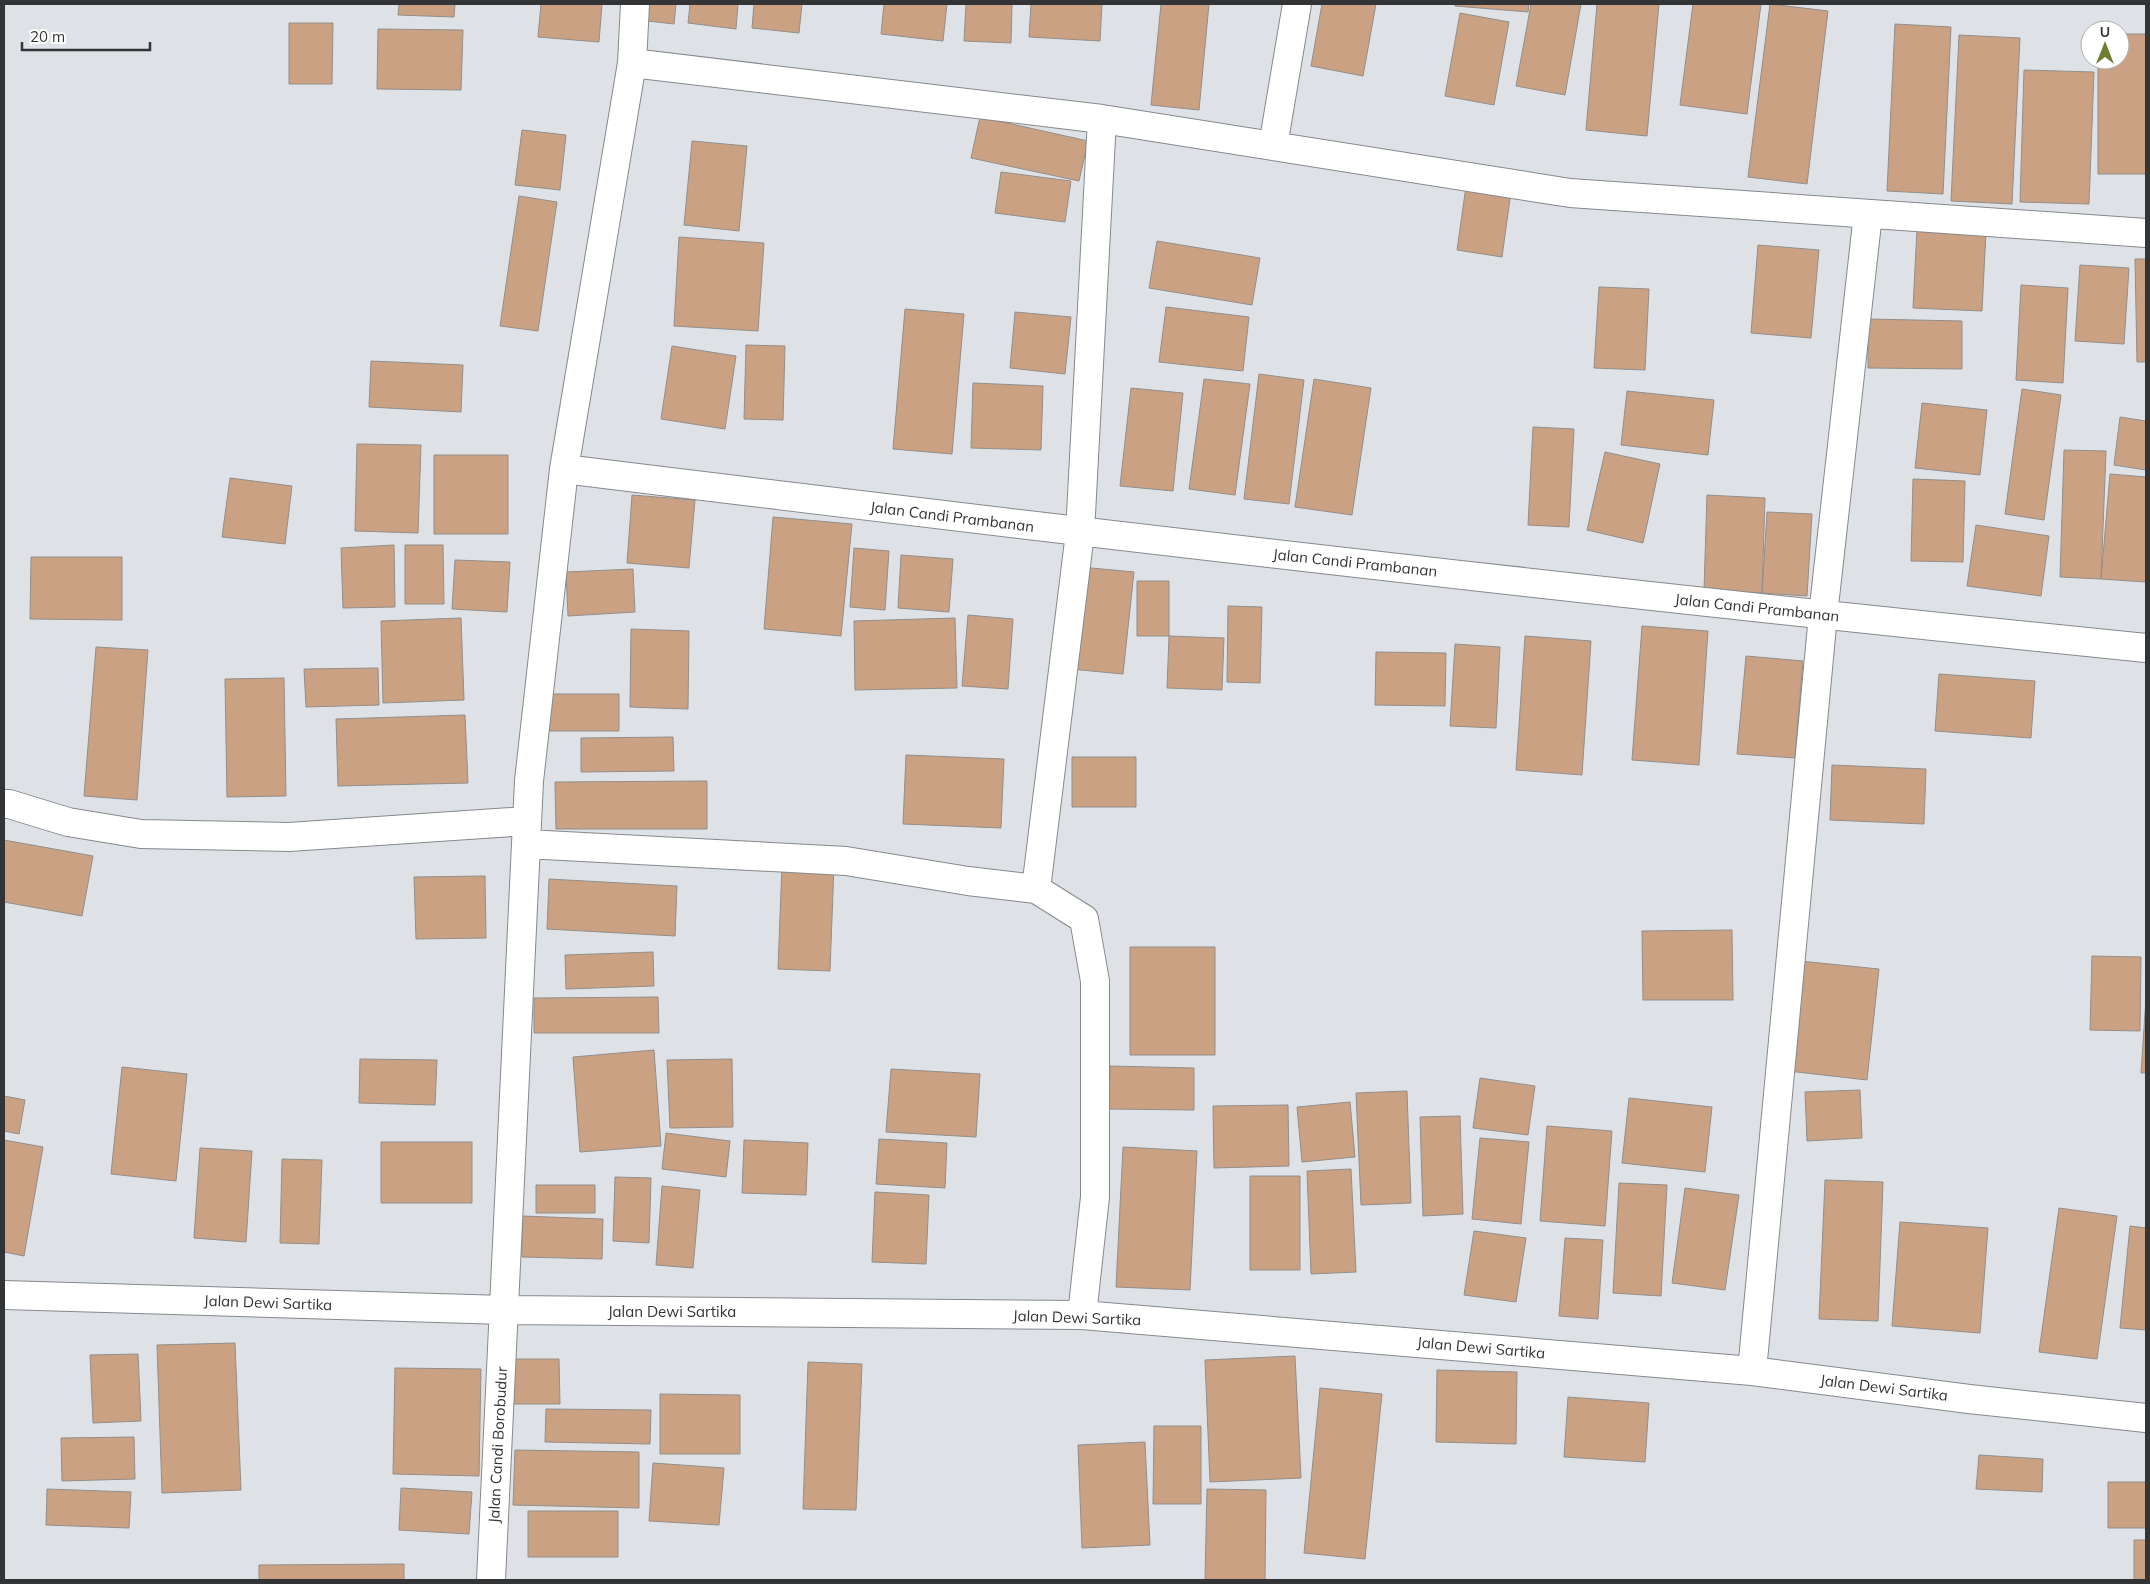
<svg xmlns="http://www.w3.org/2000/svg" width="2150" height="1584" font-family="Mulish,sans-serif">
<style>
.building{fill:#caa183;stroke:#938e8a}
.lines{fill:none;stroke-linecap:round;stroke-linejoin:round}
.minor-casing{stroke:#85898d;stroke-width:30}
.minor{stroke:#fff;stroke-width:28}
.labels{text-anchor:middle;stroke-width:4;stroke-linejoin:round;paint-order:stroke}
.street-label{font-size:15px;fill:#323436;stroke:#fff}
</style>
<rect width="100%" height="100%" fill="#dee2e7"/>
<path class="building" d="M 399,4 L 455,4 L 454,17 L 398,15 Z
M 541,4 L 602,4 L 599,42 L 538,37 Z
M 641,4 L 676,4 L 674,24 L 639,20 Z
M 690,4 L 738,4 L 736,29 L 688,23 Z
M 754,4 L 802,4 L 799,33 L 752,28 Z
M 884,4 L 947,4 L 943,41 L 881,34 Z
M 966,4 L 1012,4 L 1011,43 L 964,41 Z
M 1031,4 L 1102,4 L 1100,41 L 1029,37 Z
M 1161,4 L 1209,4 L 1199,110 L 1151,105 Z
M 1322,4 L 1376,4 L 1363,76 L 1311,66 Z
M 1455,4 L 1529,4 L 1528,12 L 1455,6 Z
M 1531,4 L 1581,4 L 1565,95 L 1516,86 Z
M 1597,4 L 1659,4 L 1647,136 L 1586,130 Z
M 1693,4 L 1761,4 L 1747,114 L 1680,105 Z
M 1770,4 L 1828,11 L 1807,184 L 1748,177 Z
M 1460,13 L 1509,22 L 1494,105 L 1445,96 Z
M 289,23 L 333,23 L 332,84 L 289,84 Z
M 1895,24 L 1951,27 L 1943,194 L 1887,191 Z
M 378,29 L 463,30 L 461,90 L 377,89 Z
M 2120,34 L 2146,34 L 2146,174 L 2098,174 L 2098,60 L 2120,60 Z
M 1959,35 L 2020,38 L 2012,204 L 1951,201 Z
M 2024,70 L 2094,72 L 2089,204 L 2020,202 Z
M 980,117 L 1088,141 L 1079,181 L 971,158 Z
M 522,130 L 566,135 L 560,190 L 515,185 Z
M 692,141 L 747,146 L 739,231 L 684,225 Z
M 1001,172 L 1071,181 L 1065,222 L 995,213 Z
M 1466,186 L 1511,192 L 1502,257 L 1457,250 Z
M 519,196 L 557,202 L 538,331 L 500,326 Z
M 1917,229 L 1986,232 L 1982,311 L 1913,308 Z
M 679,237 L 764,243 L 758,331 L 674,326 Z
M 1157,241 L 1260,258 L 1252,305 L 1149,288 Z
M 1758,245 L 1819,250 L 1811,338 L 1751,333 Z
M 2135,259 L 2146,259 L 2146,362 L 2137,362 Z
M 2080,265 L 2129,268 L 2124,344 L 2075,341 Z
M 2021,285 L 2068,288 L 2063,383 L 2016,380 Z
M 1599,287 L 1649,289 L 1645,370 L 1594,368 Z
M 1166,307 L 1249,317 L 1243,371 L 1159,362 Z
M 905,309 L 964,314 L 952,454 L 893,449 Z
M 1015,312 L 1071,317 L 1065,374 L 1010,368 Z
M 1868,319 L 1962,321 L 1962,369 L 1868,368 Z
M 746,345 L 785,346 L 783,420 L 744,419 Z
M 672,346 L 736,356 L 725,429 L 661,419 Z
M 371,361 L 463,365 L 461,412 L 369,407 Z
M 1259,374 L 1304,380 L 1289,504 L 1244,499 Z
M 1204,379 L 1250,384 L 1235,495 L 1189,489 Z
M 1314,379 L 1371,388 L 1352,515 L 1295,507 Z
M 973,383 L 1043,386 L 1041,450 L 971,448 Z
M 1131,388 L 1183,393 L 1173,491 L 1120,486 Z
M 2022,389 L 2061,395 L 2044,520 L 2005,514 Z
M 1627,391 L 1714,400 L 1708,455 L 1621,445 Z
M 1922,403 L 1987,410 L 1980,475 L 1915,468 Z
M 2120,417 L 2146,421 L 2146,470 L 2114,465 Z
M 1533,427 L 1574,429 L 1569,527 L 1528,525 Z
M 357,444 L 421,445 L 418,533 L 355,531 Z
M 2064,450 L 2106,451 L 2101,579 L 2060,577 Z
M 1605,452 L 1660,464 L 1643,543 L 1587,530 Z
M 434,455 L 508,455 L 508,534 L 434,534 Z
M 2110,474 L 2146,477 L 2146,582 L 2101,579 Z
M 230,478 L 292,486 L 285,544 L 222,537 Z
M 1913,479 L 1965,481 L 1963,562 L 1911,561 Z
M 632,495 L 695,500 L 689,568 L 627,563 Z
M 1707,495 L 1765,498 L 1762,593 L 1704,591 Z
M 1767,512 L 1812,514 L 1807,596 L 1762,593 Z
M 773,517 L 852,524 L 841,636 L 764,629 Z
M 1976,525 L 2049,536 L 2041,596 L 1967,586 Z
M 394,545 L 395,607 L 343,608 L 341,548 Z
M 405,545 L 443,545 L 444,604 L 405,604 Z
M 854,548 L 889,551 L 885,610 L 850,607 Z
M 901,555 L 953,559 L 949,612 L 898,608 Z
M 31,557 L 122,557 L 122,620 L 30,619 Z
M 455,560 L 510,562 L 507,612 L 452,609 Z
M 1081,567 L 1134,572 L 1123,674 L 1070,669 Z
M 633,569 L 635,612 L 568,616 L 566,572 Z
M 1137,581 L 1169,581 L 1169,636 L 1137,636 Z
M 1228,606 L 1262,607 L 1260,683 L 1227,682 Z
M 968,615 L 1013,619 L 1008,689 L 962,686 Z
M 461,618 L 464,700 L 383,703 L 381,621 Z
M 955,618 L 957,688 L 855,690 L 854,621 Z
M 1642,626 L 1708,631 L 1699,765 L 1632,760 Z
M 631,629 L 689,631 L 688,709 L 630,707 Z
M 1169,636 L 1224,638 L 1222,690 L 1167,688 Z
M 1525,636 L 1591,641 L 1582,775 L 1516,770 Z
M 1455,644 L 1500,647 L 1496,728 L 1450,726 Z
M 96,647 L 148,650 L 137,800 L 84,796 Z
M 1376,652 L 1446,653 L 1445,706 L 1375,705 Z
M 1746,656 L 1803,661 L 1795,758 L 1737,754 Z
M 378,668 L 379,705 L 306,707 L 304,669 Z
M 1939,674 L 2035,681 L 2031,738 L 1935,731 Z
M 284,678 L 286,796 L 227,797 L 225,679 Z
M 544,694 L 619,694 L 619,731 L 544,731 Z
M 465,715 L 468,783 L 338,786 L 336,719 Z
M 673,737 L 674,771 L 581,772 L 581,738 Z
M 906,755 L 1004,759 L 1001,828 L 903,824 Z
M 1072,757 L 1136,757 L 1136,807 L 1072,807 Z
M 1832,765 L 1926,769 L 1924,824 L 1830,820 Z
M 707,781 L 707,829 L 556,829 L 555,782 Z
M 4,840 L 93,856 L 82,916 L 4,902 Z
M 782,864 L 834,865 L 830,971 L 778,969 Z
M 485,876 L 486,938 L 416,939 L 414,877 Z
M 549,879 L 677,886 L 675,936 L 547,929 Z
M 1732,930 L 1733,1000 L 1643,1000 L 1642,931 Z
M 1130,947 L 1215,947 L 1215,1055 L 1130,1055 Z
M 653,952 L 654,986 L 566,989 L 565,955 Z
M 2092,956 L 2141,957 L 2140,1031 L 2090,1030 Z
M 1800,961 L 1879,969 L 1867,1080 L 1788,1071 Z
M 658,997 L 659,1033 L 534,1033 L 534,998 Z
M 2146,998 L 2146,1073 L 2141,1073 Z
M 654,1050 L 661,1146 L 580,1152 L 573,1057 Z
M 360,1059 L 437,1060 L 435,1105 L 359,1103 Z
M 732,1059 L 733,1127 L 670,1128 L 667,1060 Z
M 1110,1066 L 1194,1068 L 1194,1110 L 1109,1109 Z
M 122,1067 L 187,1074 L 176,1181 L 111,1174 Z
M 891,1069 L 980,1074 L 976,1137 L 886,1132 Z
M 1480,1078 L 1535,1086 L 1528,1135 L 1473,1128 Z
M 1860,1090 L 1862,1138 L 1807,1141 L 1805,1092 Z
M 1407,1091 L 1411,1203 L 1361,1205 L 1356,1093 Z
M 4,1096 L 25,1100 L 19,1134 L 4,1131 Z
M 1629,1098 L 1712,1107 L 1705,1172 L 1622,1163 Z
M 1350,1102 L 1355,1157 L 1302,1162 L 1297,1107 Z
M 1288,1105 L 1289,1166 L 1214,1168 L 1213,1106 Z
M 1460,1116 L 1463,1214 L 1423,1216 L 1420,1117 Z
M 1547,1126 L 1612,1131 L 1605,1226 L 1540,1221 Z
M 666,1133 L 730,1141 L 726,1177 L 662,1169 Z
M 1480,1138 L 1529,1142 L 1521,1224 L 1472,1219 Z
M 879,1139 L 947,1143 L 945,1188 L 876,1184 Z
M 4,1140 L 43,1147 L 24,1256 L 4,1252 Z
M 744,1140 L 808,1143 L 806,1195 L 742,1193 Z
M 381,1142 L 472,1142 L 472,1203 L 381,1203 Z
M 1123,1147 L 1197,1151 L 1190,1290 L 1116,1287 Z
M 200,1148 L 252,1151 L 246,1242 L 194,1238 Z
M 282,1159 L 322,1160 L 319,1244 L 280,1243 Z
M 1351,1169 L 1356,1272 L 1311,1274 L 1307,1171 Z
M 1250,1176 L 1300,1176 L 1300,1270 L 1250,1270 Z
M 615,1177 L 651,1178 L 649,1243 L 613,1241 Z
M 1825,1180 L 1883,1182 L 1878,1321 L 1819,1319 Z
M 1619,1183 L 1667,1185 L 1661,1296 L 1613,1293 Z
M 536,1185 L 595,1185 L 595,1213 L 536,1213 Z
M 662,1186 L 700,1190 L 693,1268 L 656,1265 Z
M 1685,1188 L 1739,1195 L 1725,1290 L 1672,1283 Z
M 875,1192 L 929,1195 L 926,1264 L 872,1262 Z
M 2059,1208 L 2117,1216 L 2097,1359 L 2039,1352 Z
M 522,1216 L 603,1219 L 602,1259 L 522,1257 Z
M 1900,1222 L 1988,1228 L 1980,1333 L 1892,1326 Z
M 2130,1226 L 2146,1228 L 2146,1330 L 2120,1328 Z
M 1474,1231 L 1526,1238 L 1516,1302 L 1464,1295 Z
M 1565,1238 L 1603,1240 L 1598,1319 L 1559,1316 Z
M 235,1343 L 241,1490 L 162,1493 L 157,1345 Z
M 138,1354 L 141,1421 L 93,1423 L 90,1355 Z
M 1295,1356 L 1301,1478 L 1210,1482 L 1205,1360 Z
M 507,1359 L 559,1359 L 560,1404 L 507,1404 Z
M 808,1362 L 862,1364 L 856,1510 L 803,1509 Z
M 395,1368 L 481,1369 L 479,1476 L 393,1474 Z
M 1437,1370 L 1517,1372 L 1516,1444 L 1436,1442 Z
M 1320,1388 L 1382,1394 L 1365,1559 L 1304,1553 Z
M 660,1394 L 740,1395 L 740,1454 L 660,1454 Z
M 1568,1397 L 1649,1403 L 1645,1462 L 1564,1457 Z
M 546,1409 L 651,1410 L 650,1444 L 545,1442 Z
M 1154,1426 L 1201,1426 L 1201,1504 L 1153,1504 Z
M 134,1437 L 135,1479 L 62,1481 L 61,1438 Z
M 1145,1442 L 1150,1545 L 1082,1548 L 1078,1445 Z
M 515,1450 L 639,1452 L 639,1508 L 513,1505 Z
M 1979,1455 L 2043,1459 L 2042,1492 L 1976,1489 Z
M 653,1463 L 724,1468 L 719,1525 L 649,1521 Z
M 2108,1482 L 2146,1482 L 2146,1528 L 2108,1528 Z
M 401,1488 L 472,1492 L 469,1534 L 399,1530 Z
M 47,1489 L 131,1492 L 129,1528 L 46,1525 Z
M 1207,1489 L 1266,1490 L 1265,1580 L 1205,1580 Z
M 528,1511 L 618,1511 L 618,1557 L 528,1557 Z
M 2134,1540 L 2146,1540 L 2146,1580 L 2134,1580 Z
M 404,1564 L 404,1580 L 259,1580 L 259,1565 Z"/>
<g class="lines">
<g class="minor-casing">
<path id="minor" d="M 632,63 L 1102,119 L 1570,193 L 2146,233
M 1273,146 L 1297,4
M 564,469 C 1091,534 1618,595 2146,648
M 4,804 L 9,804 L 68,822 L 141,834 L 289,837 L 527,821
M 526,844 L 846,861 L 968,881 L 1036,889 L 1084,919 L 1095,981 L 1095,1197 L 1082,1315
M 1036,889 L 1080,533 L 1102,119
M 4,1295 L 504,1310 L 1082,1315 L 1752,1371 L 1969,1399 L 2146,1418
M 1752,1371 L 1823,615 L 1868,214
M 491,1580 L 529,781 L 564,469 L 632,63 L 635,4"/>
</g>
<use href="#minor" class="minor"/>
</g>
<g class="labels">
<g class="street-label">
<text transform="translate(952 517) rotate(7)" y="5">Jalan Candi Prambanan</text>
<text transform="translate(1355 563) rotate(6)" y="5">Jalan Candi Prambanan</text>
<text transform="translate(1757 608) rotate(6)" y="5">Jalan Candi Prambanan</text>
<text transform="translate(268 1303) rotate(2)" y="5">Jalan Dewi Sartika</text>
<text x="672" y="1317">Jalan Dewi Sartika</text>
<text transform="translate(1077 1318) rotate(2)" y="5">Jalan Dewi Sartika</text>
<text transform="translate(1481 1348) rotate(5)" y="5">Jalan Dewi Sartika</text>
<text transform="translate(1884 1388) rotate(7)" y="5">Jalan Dewi Sartika</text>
<text transform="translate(498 1445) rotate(-87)" y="5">Jalan Candi Borobudur</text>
</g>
</g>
<rect width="2150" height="1584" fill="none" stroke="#323436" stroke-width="10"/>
<g transform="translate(2105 45)"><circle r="24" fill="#ffffff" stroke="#adaeaf"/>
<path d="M0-4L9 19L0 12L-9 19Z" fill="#6b7f2f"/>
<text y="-8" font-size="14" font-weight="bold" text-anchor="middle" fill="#323436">U</text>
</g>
<path d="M22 42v8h128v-8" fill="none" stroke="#323436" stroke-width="2.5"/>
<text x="30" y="42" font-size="15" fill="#323436" stroke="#ffffff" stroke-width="4" paint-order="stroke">20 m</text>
</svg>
